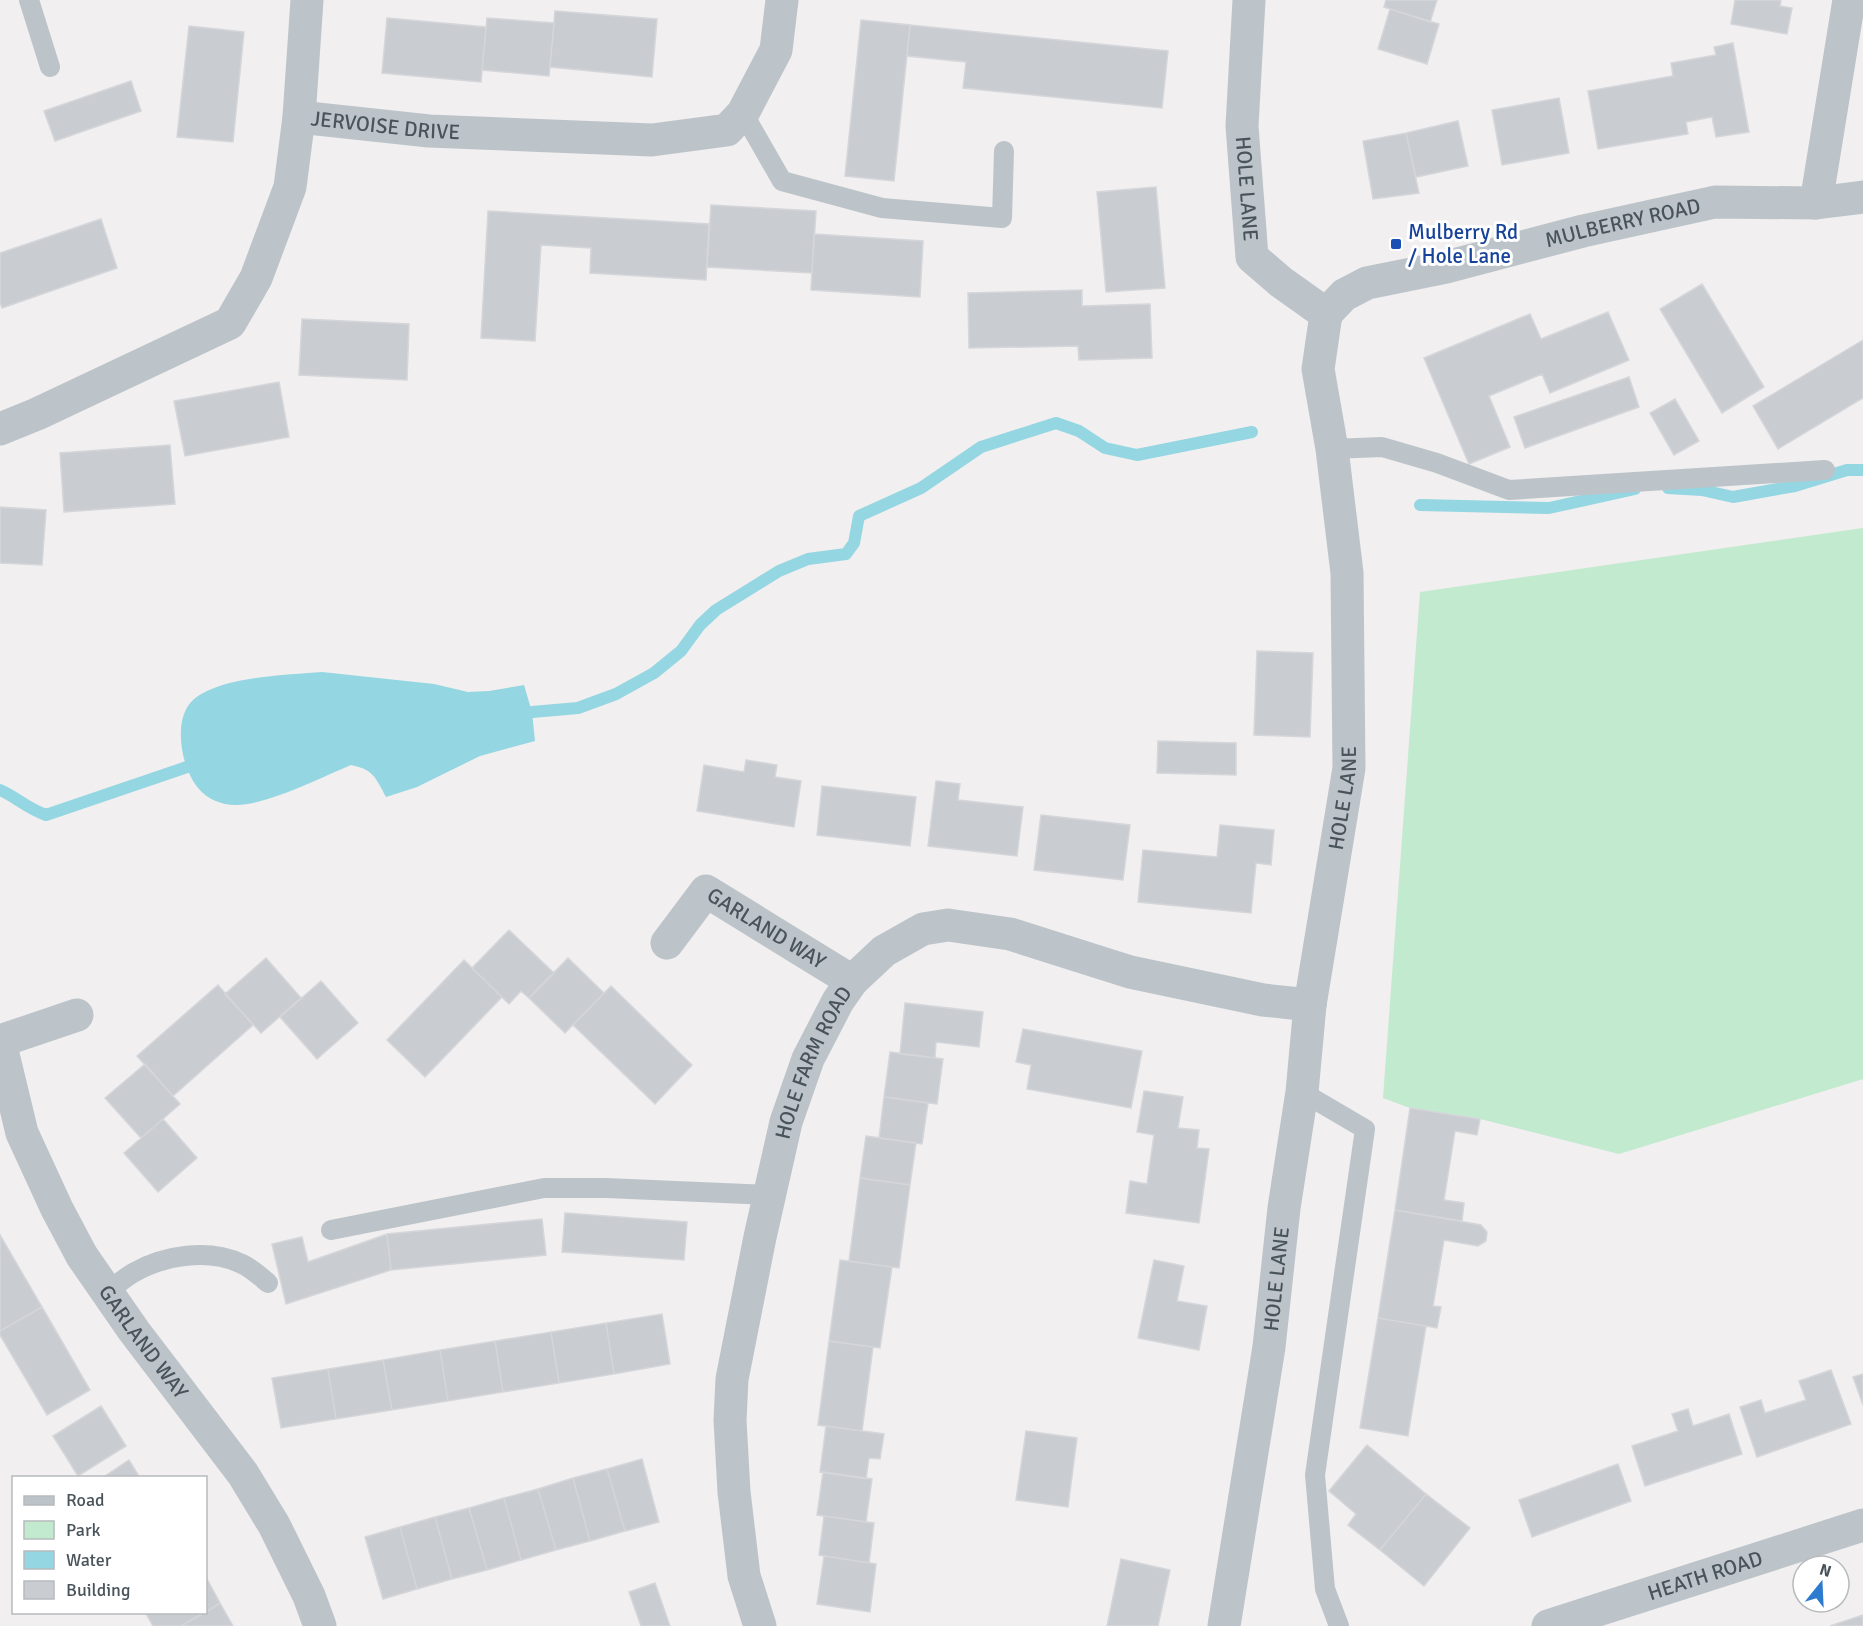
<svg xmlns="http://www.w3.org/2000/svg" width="1863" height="1626" font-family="Signika,sans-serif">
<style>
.green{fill:#c2eacf}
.water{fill:#94d6e2}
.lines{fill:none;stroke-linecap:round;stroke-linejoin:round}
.stream{stroke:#94d6e2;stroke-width:12}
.building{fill:#c9ccd1;stroke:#d4d6da;stroke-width:1.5}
.lane{stroke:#bcc4ca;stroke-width:20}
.street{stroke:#bcc4ca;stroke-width:33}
.transit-dot{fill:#1a4fb4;stroke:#fff;stroke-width:2}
.labels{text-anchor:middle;stroke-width:6;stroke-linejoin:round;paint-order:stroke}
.street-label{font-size:21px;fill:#49535a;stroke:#fff}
.transit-label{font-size:21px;fill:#164399;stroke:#fff;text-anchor:start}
</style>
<rect width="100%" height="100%" fill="#f1efef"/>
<path class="green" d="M 1863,528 L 1863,1079 L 1619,1154 L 1480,1119 L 1410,1108 L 1383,1098 L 1420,592 Z"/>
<path class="water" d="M 322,672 L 434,684 L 468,692 L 489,691 L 524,685 L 532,712 L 535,741 L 480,756 L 417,787 L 386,797 C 375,777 374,770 351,765 C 322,777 265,806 235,805 C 222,805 207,799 199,789 C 181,769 172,719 193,700 C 220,676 287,675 322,672 Z"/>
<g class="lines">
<path class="stream" d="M 1668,488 L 1702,490 L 1733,497 L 1795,486 L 1847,470 L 1863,470
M 1420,505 L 1549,508 L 1635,489
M 532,712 L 578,708 L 616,694 L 654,673 L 681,651 L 700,625 L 716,610 L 779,571 L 808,559 L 846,554 L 854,543 L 859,516 L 921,488 L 981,447 L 1056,423 L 1079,431 L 1105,448 L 1137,455 L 1252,432
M 0,790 C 16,797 28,809 46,815 L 187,767"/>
</g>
<path class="building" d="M 1386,0 L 1437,0 L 1430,22 L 1384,7 Z
M 1735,0 L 1781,0 L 1780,6 L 1792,8 L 1787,34 L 1731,24 Z
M 1390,9 L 1439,24 L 1427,64 L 1378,49 Z
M 555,11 L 657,19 L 652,77 L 550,67 Z
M 387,18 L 486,27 L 481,82 L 382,73 Z
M 487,18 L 554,23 L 549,76 L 482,70 Z
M 861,20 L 910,25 L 894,181 L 845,176 Z
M 910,25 L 1168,51 L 1162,108 L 963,88 L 966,62 L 907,56 Z
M 189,26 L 244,32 L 233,142 L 177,137 Z
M 1733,43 L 1749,132 L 1716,137 L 1712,117 L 1686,122 L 1688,134 L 1598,149 L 1588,91 L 1673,76 L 1671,63 L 1716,55 L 1714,47 Z
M 131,81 L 141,111 L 55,141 L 44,111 Z
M 1559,98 L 1569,153 L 1502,165 L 1492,110 Z
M 1458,121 L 1468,166 L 1416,177 L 1406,133 Z
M 1406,133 L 1419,193 L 1373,199 L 1363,141 Z
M 1156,187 L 1165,288 L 1106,292 L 1097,192 Z
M 711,205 L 816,211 L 812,273 L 707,267 Z
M 488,211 L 709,224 L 706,280 L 590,273 L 591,248 L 541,245 L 535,341 L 481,338 Z
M 101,219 L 117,268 L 2,308 L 0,302 L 0,253 Z
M 814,234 L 923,241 L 920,297 L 811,290 Z
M 1702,284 L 1764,387 L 1722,413 L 1660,309 Z
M 1082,290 L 1082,306 L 1150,304 L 1152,358 L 1079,360 L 1078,346 L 969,348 L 968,293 Z
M 1608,312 L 1629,360 L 1550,393 L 1542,374 L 1489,396 L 1510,447 L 1469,464 L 1424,358 L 1530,314 L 1541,339 Z
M 302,319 L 409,324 L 407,380 L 299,375 Z
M 1863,340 L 1863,398 L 1778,449 L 1753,406 Z
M 1629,377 L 1639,407 L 1525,448 L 1514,417 Z
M 279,382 L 289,437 L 185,456 L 174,401 Z
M 1675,399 L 1699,441 L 1674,455 L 1650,413 Z
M 170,445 L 175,504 L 64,512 L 60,453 Z
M 0,507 L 46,510 L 42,565 L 0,563 Z
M 1257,651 L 1313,653 L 1310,737 L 1254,735 Z
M 1158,741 L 1236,743 L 1236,775 L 1157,773 Z
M 746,760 L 777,765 L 775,777 L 801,781 L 794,827 L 697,811 L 704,765 L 744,772 Z
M 936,781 L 960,784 L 958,800 L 1023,807 L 1017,856 L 928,846 Z
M 822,786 L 916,797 L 910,846 L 817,835 Z
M 1041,815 L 1130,825 L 1123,880 L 1034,870 Z
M 1220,825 L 1274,830 L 1271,865 L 1256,863 L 1251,913 L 1138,902 L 1143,850 L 1217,857 Z
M 509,930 L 554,973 L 529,998 L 521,991 L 509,1004 L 472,968 Z
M 266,958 L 301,998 L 261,1033 L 225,994 Z
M 568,958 L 604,993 L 565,1033 L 529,998 Z
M 464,960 L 502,997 L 425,1077 L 387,1040 Z
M 321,981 L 358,1023 L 317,1059 L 280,1017 Z
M 218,985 L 253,1025 L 173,1096 L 137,1056 Z
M 611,986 L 692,1065 L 655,1104 L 573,1025 Z
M 905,1003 L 983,1012 L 979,1047 L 936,1042 L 935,1058 L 900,1054 Z
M 1023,1029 L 1142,1051 L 1131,1108 L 1027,1089 L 1031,1065 L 1016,1062 Z
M 890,1052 L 943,1059 L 937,1104 L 884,1097 Z
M 145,1064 L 180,1104 L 141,1138 L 105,1098 Z
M 1144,1091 L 1183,1097 L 1178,1128 L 1199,1130 L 1197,1148 L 1209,1149 L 1199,1223 L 1126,1213 L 1130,1181 L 1147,1184 L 1154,1135 L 1137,1132 Z
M 884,1097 L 928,1103 L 922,1144 L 879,1138 Z
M 1410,1108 L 1480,1119 L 1477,1135 L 1455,1131 L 1444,1200 L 1464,1203 L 1462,1221 L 1395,1210 Z
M 163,1119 L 197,1158 L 158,1192 L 124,1153 Z
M 866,1136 L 916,1143 L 910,1185 L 860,1178 Z
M 860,1178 L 910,1185 L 899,1268 L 849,1261 Z
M 1395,1210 L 1481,1225 L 1487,1232 L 1486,1241 L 1478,1246 L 1444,1240 L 1433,1306 L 1441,1307 L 1437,1328 L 1378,1318 Z
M 565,1213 L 687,1222 L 684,1260 L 562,1252 Z
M 542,1219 L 546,1255 L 391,1270 L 387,1234 Z
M 387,1234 L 391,1270 L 286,1304 L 272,1244 L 302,1237 L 308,1262 Z
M 0,1235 L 42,1307 L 0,1331 Z
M 840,1260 L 892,1267 L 880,1348 L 829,1341 Z
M 1154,1260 L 1184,1266 L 1177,1301 L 1207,1306 L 1199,1350 L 1138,1338 Z
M 42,1307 L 90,1390 L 47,1415 L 0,1335 L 0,1331 Z
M 662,1314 L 670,1364 L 614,1374 L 606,1323 Z
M 1378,1318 L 1426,1326 L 1408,1436 L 1360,1428 Z
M 606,1323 L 614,1374 L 559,1383 L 551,1332 Z
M 551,1332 L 559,1383 L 503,1392 L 495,1341 Z
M 495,1341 L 503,1392 L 448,1401 L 440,1350 Z
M 829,1341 L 873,1347 L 862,1431 L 818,1425 Z
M 440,1350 L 448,1401 L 392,1410 L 383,1360 Z
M 383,1360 L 392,1410 L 336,1419 L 328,1369 Z
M 328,1369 L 336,1419 L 281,1428 L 272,1378 Z
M 1831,1370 L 1851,1424 L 1757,1457 L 1740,1407 L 1761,1400 L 1765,1413 L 1806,1400 L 1799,1381 Z
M 1863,1374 L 1863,1405 L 1853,1377 Z
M 101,1406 L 126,1446 L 78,1476 L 53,1436 Z
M 1688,1409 L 1693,1426 L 1729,1414 L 1742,1454 L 1645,1486 L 1632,1446 L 1678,1431 L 1672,1414 Z
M 826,1426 L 884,1434 L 880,1459 L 869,1458 L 866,1479 L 820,1472 Z
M 1026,1431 L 1077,1438 L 1068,1507 L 1016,1500 Z
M 1367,1445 L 1426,1494 L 1380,1550 L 1348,1525 L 1356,1514 L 1329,1491 Z
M 642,1459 L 659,1522 L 625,1531 L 607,1469 Z
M 129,1460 L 140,1478 L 102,1478 Z
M 1618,1464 L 1631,1501 L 1532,1537 L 1519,1500 Z
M 607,1469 L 625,1531 L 590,1541 L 573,1478 Z
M 823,1472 L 872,1479 L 866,1522 L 817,1515 Z
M 573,1478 L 590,1541 L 556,1550 L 538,1489 Z
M 538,1489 L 556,1550 L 521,1560 L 504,1498 Z
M 1426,1494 L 1470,1528 L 1424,1586 L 1380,1550 Z
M 504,1498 L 521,1560 L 487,1570 L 469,1508 Z
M 469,1508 L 487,1570 L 452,1579 L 435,1517 Z
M 824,1516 L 874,1523 L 869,1563 L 819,1555 Z
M 435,1517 L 452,1579 L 417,1589 L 400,1527 Z
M 400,1527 L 417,1589 L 383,1599 L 365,1537 Z
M 824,1556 L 876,1564 L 870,1612 L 817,1604 Z
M 1121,1559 L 1170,1570 L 1158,1626 L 1107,1626 Z
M 206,1577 L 220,1603 L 206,1612 Z
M 655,1583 L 670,1626 L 641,1626 L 629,1592 Z
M 220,1603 L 233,1626 L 181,1626 L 206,1612 Z
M 145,1612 L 205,1612 L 181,1626 L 153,1626 Z
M 1863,1615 L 1863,1626 L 1830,1626 Z"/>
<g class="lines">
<path class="lane" d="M 29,0 L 50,67
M 743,113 L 782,181 L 882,208 L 1002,218 L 1004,151
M 1332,449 L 1382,447 L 1437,463 L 1509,490 L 1825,470
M 1302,1092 L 1365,1129 L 1315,1475 L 1325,1589 L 1339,1626
M 331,1230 L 544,1188 L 606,1188 L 769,1195
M 107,1292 C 116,1286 124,1278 133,1273 C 164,1255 209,1248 242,1264 C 251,1268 260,1276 268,1283"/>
<g class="street">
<path id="s1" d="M 1249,0 L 1242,126 L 1252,257 L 1281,282 L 1326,314"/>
<path d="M 299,117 L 307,0"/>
<path d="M 1816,203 L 1849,0"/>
<path id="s2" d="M 1326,314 L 1344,295 L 1367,283 L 1446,267 L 1583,231 L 1715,202 L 1816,203 L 1863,197"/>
<path id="s3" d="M 0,429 L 37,414 L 230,323 L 256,278 L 290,187 L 299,117 L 429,131 L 652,140 L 727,130 L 743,113 L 776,50 L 782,0"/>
<path id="s4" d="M 667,943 L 706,891 L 852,981"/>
<path d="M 0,1041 L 77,1015"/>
<path id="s5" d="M 0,1042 L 22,1133 L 57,1209 L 82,1256 L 134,1331 L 243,1474 L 274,1525 L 309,1596 L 320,1626"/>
<path id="s6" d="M 760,1626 L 744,1576 L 734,1492 L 730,1420 L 732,1379 L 760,1237 L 786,1122 L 808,1059 L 838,1001 L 852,981 L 884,951 L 923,929 L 948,925 L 1010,934 L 1130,972 L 1263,1000 L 1310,1005"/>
<path id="s7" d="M 1224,1626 L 1269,1347 L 1284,1208 L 1302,1092 L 1310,1005 L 1349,768 L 1347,573 L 1332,449 L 1318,369 L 1326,314"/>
<path id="s8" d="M 1548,1626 L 1863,1525"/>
</g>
</g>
<rect class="transit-dot" x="1390" y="238" width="12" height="12" rx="3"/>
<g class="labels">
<g class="street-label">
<text dy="7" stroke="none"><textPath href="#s3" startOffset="560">JERVOISE DRIVE</textPath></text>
<text dy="7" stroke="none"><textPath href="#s1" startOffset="189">HOLE LANE</textPath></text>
<text dy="7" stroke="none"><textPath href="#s2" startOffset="315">MULBERRY ROAD</textPath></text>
<text dy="7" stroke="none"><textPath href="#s7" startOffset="837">HOLE LANE</textPath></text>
<text dy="7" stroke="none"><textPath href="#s4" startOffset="136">GARLAND WAY</textPath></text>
<text dy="7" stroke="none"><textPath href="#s6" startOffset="578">HOLE FARM ROAD</textPath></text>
<text dy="7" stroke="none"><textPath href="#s7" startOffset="351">HOLE LANE</textPath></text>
<text dy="7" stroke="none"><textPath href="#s5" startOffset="336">GARLAND WAY</textPath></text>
<text dy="7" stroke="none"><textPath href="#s8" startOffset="165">HEATH ROAD</textPath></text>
</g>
<g class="transit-label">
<text x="1408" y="239">Mulberry Rd<tspan x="1408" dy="24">/ Hole Lane</tspan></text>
</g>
</g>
<rect x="12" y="1476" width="195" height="138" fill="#ffffff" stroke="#b6babd" stroke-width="1.5"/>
<rect x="24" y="1496" width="30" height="9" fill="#bcc4ca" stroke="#b6babd" stroke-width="1.5"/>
<text x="66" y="1506" font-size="18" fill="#49535a">Road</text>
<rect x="24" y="1521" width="30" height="18" fill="#c2eacf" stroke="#b6babd" stroke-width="1.5"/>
<text x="66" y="1536" font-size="18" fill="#49535a">Park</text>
<rect x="24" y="1551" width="30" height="18" fill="#94d6e2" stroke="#b6babd" stroke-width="1.5"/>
<text x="66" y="1566" font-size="18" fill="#49535a">Water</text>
<rect x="24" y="1581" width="30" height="18" fill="#c9ccd1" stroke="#b6babd" stroke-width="1.5"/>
<text x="66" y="1596" font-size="18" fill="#49535a">Building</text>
<g transform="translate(1821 1584) rotate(18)"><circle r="28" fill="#ffffff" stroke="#b6babd" stroke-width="1.5"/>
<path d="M0-4.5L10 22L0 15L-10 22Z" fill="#2d7bce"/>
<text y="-9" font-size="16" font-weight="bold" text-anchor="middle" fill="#49535a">N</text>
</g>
</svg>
